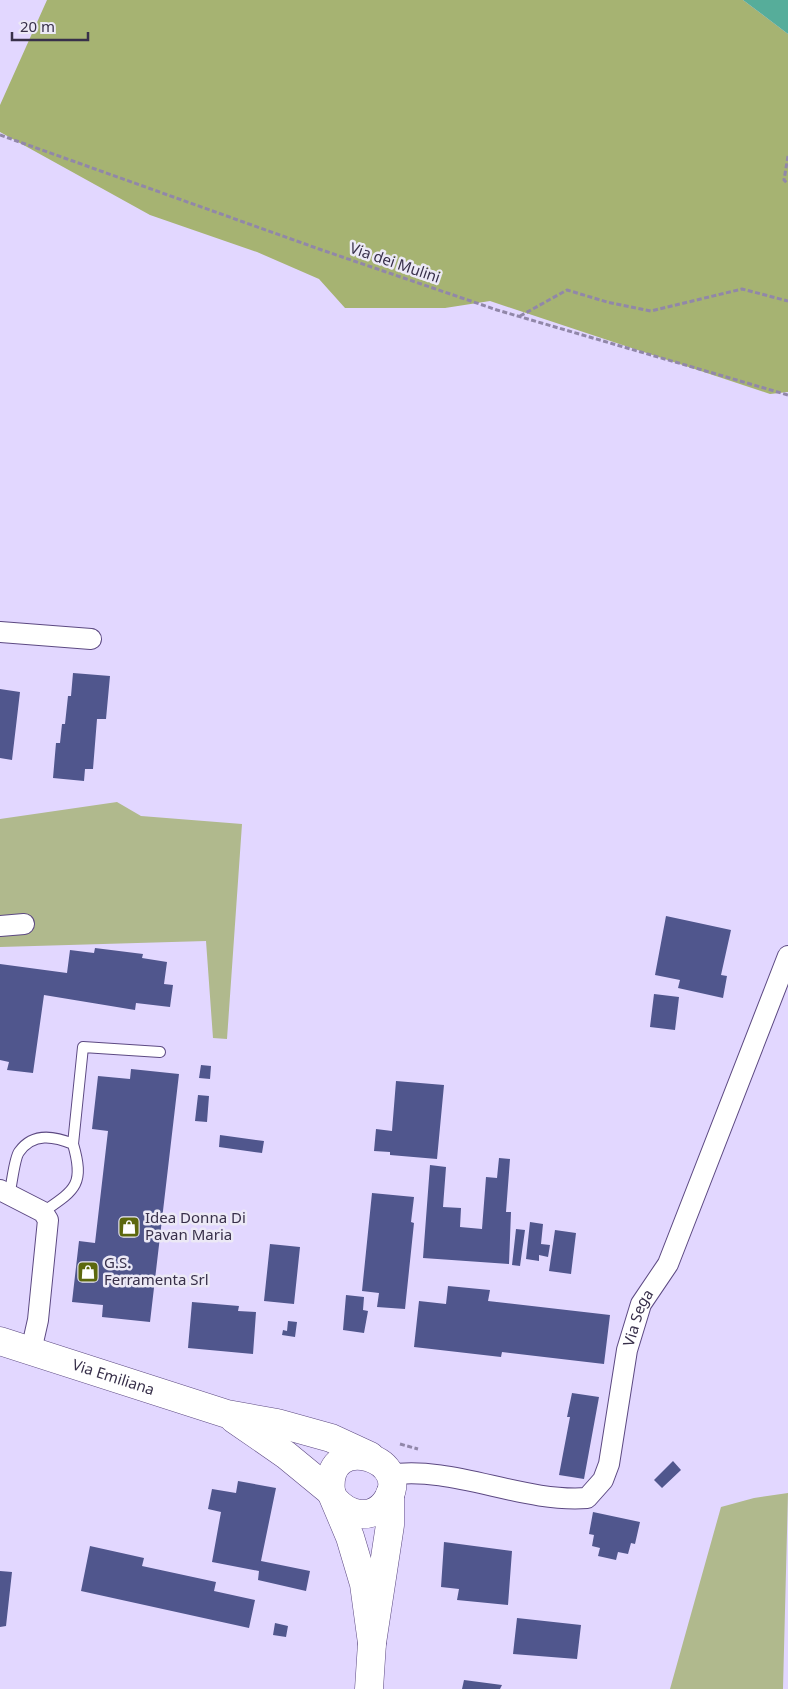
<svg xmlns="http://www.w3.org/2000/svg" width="788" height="1689" font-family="'Noto Sans',sans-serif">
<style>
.green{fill:#b0b98d}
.forest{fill:#a6b372}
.water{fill:#56ad9a}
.building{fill:#50568d}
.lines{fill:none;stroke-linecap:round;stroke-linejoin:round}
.lane-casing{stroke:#5c4982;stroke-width:12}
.street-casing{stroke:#5c4982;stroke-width:22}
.secondary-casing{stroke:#5c4982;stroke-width:29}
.path{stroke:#9187a9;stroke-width:3;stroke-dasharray:5 2.5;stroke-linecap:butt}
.lane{stroke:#fff;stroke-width:10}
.street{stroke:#fff;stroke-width:20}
.secondary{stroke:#fff;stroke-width:28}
.labels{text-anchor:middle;stroke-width:5;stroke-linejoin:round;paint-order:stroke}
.street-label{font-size:15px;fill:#38304a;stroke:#ece9f6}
.poi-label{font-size:15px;fill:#38304a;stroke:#ece9f6;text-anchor:start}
</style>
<rect width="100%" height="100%" fill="#e2d7ff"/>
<path class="green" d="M 117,802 L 141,816 L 242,824 L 227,1039 L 213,1038 L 206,941 L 0,947 L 0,819 Z
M 788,1493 L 783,1689 L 670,1689 L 721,1507 L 754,1498 Z"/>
<path class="forest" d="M 47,0 L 743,0 L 788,34 L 788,392 L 770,394 L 490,301 L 445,308 L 345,308 L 319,279 L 257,252 L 150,215 L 0,132 L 0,105 Z"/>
<path class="water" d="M 743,0 L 788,0 L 788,34 Z"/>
<path class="building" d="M 73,673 L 110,676 L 106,719 L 97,719 L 93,769 L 85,769 L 84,781 L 53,778 L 56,743 L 60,743 L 62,724 L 65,724 L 68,696 L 71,696 Z
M 0,689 L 20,692 L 12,760 L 0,758 Z
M 666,916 L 731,930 L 721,975 L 727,976 L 723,998 L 678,988 L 680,980 L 655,975 Z
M 95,948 L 143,954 L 142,958 L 167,962 L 164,984 L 173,985 L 170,1007 L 136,1003 L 135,1010 L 44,995 L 33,1073 L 7,1070 L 9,1062 L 0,1060 L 0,964 L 67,973 L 70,950 L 94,953 Z
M 654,994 L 679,997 L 675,1030 L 650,1027 Z
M 201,1065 L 211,1066 L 210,1079 L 199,1078 Z
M 131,1069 L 179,1074 L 150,1322 L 102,1317 L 103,1305 L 72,1302 L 79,1241 L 95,1243 L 108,1131 L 92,1129 L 98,1076 L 130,1079 Z
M 396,1081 L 444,1085 L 437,1159 L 390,1155 L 390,1152 L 374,1151 L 376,1129 L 392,1131 Z
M 198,1095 L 209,1096 L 207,1122 L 195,1121 Z
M 220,1135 L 264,1141 L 262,1153 L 219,1147 Z
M 499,1158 L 510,1159 L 506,1212 L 511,1212 L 509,1264 L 423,1258 L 430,1165 L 446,1167 L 443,1207 L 461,1208 L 460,1227 L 482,1229 L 486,1177 L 497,1178 Z
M 372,1193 L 414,1197 L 411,1222 L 414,1223 L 405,1309 L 377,1307 L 379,1293 L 362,1291 Z
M 530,1222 L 543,1224 L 541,1244 L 550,1245 L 548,1257 L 539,1255 L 539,1261 L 526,1259 Z
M 516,1229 L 525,1230 L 520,1266 L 512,1265 Z
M 555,1230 L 576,1233 L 571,1274 L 549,1271 Z
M 270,1244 L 300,1247 L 294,1304 L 264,1301 Z
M 448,1286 L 490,1290 L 488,1301 L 610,1315 L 604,1364 L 502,1352 L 501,1357 L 414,1347 L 419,1301 L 446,1304 Z
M 346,1295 L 364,1297 L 363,1310 L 368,1311 L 364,1333 L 343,1330 Z
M 192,1302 L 239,1306 L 238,1311 L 256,1312 L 253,1354 L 188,1348 Z
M 288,1321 L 297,1322 L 295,1337 L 282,1335 L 283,1330 L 287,1331 Z
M 572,1393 L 599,1397 L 584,1479 L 559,1475 L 570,1417 L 567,1417 Z
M 673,1461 L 681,1470 L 662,1488 L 654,1480 Z
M 238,1481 L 276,1488 L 261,1561 L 310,1571 L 306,1591 L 258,1580 L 259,1571 L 212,1562 L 221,1512 L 208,1509 L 212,1489 L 236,1493 Z
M 593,1512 L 640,1522 L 635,1544 L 631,1543 L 628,1554 L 618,1552 L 616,1560 L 598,1556 L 600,1548 L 592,1546 L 594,1535 L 589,1534 Z
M 444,1542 L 512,1551 L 508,1605 L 457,1600 L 459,1589 L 441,1587 Z
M 90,1546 L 144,1558 L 142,1566 L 216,1582 L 214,1591 L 255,1600 L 249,1628 L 81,1591 Z
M 0,1571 L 12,1572 L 6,1626 L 0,1627 Z
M 517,1618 L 581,1625 L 577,1659 L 513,1654 Z
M 275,1623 L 288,1626 L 286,1637 L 273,1635 Z
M 464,1680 L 502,1685 L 500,1689 L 462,1689 Z"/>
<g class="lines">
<g class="lane-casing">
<path id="lane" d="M 73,1144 L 83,1047 L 160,1052
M 9,1195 C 12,1185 14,1159 19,1152 C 33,1132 54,1136 73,1144 C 85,1185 75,1190 43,1212"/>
</g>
<g class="street-casing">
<g id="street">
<path d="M 0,632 L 91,639"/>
<path d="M 0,926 L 24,924"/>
<path d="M 0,1190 L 43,1212 L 48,1220 L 38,1320 L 31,1351"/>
<path id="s1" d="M 389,1475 C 452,1465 522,1503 587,1498 L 603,1480 L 609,1464 L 627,1350 L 641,1304 L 668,1264 L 788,956"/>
</g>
</g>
<g class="secondary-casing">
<g id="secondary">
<path id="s2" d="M 0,1341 L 227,1414 L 277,1423 L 331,1438 L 370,1456"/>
<path d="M 234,1419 L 286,1455 L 331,1492"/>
<path d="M 335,1500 C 348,1515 371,1521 385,1503 C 419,1460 324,1428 331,1492 L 350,1537 L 364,1584 L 372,1643"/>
<path d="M 369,1689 L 372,1643 L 390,1525 L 390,1494"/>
</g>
</g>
<path class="path" d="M 0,135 L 319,249 L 497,310 L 788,395
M 788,156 L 784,180 L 788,184
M 520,316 L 567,290 L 607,302 L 651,311 L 742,289 L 788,301
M 400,1444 L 418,1449"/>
<use href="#lane" class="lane"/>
<use href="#street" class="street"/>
<use href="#secondary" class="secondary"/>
</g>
<defs>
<g id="shop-square" transform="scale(1.125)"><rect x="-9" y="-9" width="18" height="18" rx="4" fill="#5c680e" stroke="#ece9f6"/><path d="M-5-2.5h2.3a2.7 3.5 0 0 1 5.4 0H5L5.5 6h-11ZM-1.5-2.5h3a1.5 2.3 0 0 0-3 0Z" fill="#fff"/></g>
</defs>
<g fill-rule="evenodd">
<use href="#shop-square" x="129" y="1227"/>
<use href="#shop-square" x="88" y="1272"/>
</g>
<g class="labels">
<g class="street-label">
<text transform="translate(395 263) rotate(19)" y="5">Via dei Mulini</text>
<text dy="5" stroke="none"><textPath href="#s1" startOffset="391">Via Sega</textPath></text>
<text dy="5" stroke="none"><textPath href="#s2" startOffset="119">Via Emiliana</textPath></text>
</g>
<g class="poi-label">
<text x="145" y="1223">Idea Donna Di<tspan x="145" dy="17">Pavan Maria</tspan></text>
<text x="104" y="1268">G.S.<tspan x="104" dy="17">Ferramenta Srl</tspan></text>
</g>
</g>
<path d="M12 32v8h76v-8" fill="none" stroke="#38304a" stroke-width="2.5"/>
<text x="20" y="32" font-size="15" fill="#38304a" stroke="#ece9f6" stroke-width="4" paint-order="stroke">20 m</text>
</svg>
